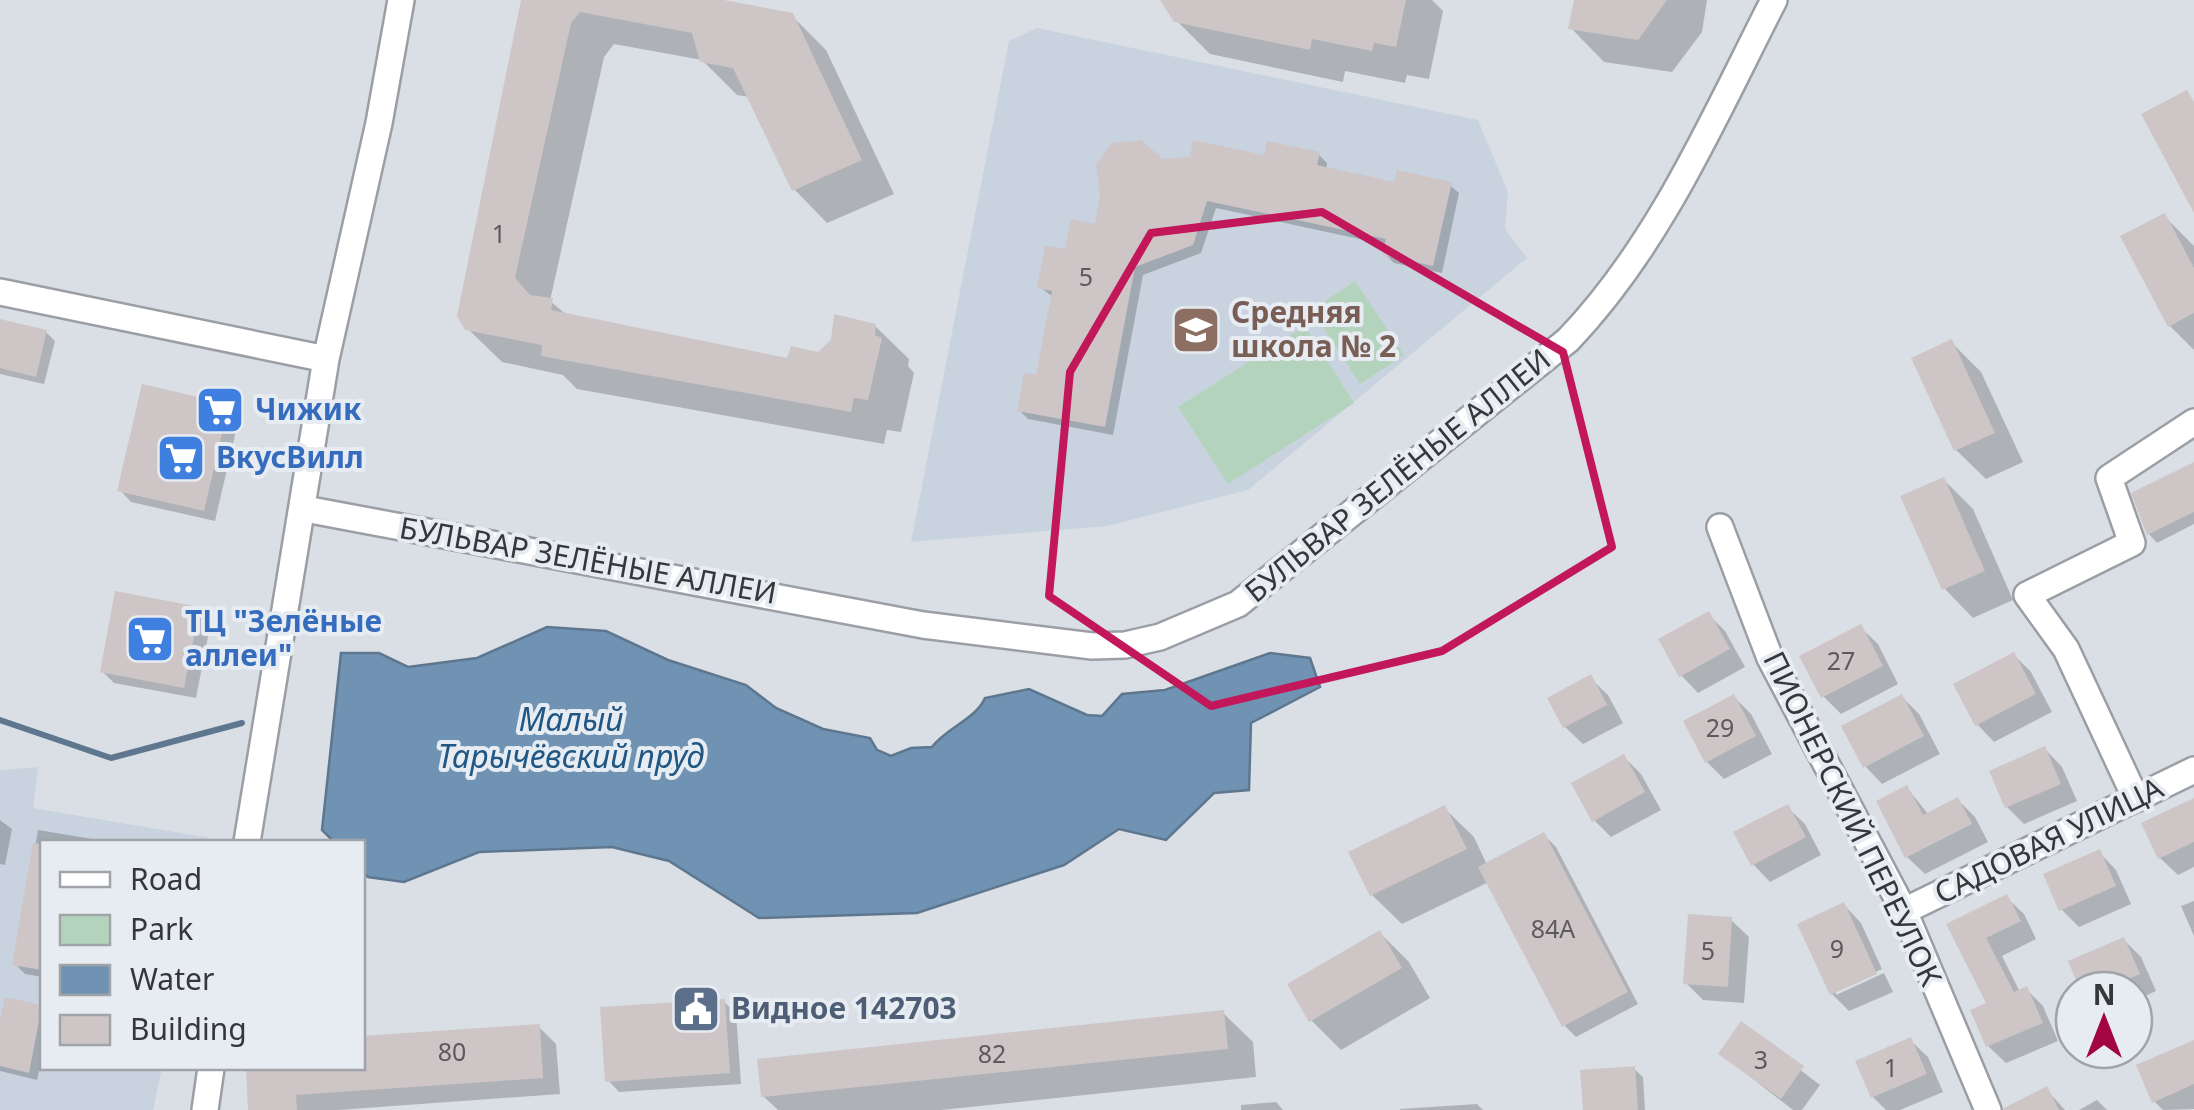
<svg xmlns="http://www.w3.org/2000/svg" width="2194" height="1110" font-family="'Noto Sans',sans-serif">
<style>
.built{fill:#c9d3df}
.green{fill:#b4d3bc}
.water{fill:#7093b4;stroke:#5e778f;stroke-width:2.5}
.shadow{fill:#0003}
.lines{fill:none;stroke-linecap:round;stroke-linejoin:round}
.stream{stroke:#5e778f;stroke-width:6}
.building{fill:#cec5c7}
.street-casing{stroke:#9b9fa5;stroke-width:30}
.street{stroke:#fff;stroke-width:25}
.marked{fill:none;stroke:#c2185b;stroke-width:8;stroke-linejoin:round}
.labels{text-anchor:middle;stroke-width:8;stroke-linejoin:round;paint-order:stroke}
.number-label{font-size:25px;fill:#5b5a5c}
.education-label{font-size:30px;font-weight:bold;fill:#785e54;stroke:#e7ecf2;text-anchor:start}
.shop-label{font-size:30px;font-weight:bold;fill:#366cbe;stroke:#e7ecf2;text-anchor:start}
.street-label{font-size:30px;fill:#353739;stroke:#e7ecf2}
.service-label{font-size:30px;font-weight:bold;fill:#4e5e75;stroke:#e7ecf2;text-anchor:start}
.water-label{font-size:32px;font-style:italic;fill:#215784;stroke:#e7ecf2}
</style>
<rect width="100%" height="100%" fill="#dadfe5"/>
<path class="built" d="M 1037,28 L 1478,120 L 1508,192 L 1505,229 L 1527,258 L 1248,490 L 1107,526 L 911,542 L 1009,41 Z
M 38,767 L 33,808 L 210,838 L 209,842 L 42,842 L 42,1068 L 162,1068 L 153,1110 L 0,1110 L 0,770 Z"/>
<path class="green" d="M 1355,281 L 1404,355 L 1360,384 L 1312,310 Z
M 1305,326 L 1354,403 L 1228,484 L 1178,407 Z"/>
<path class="water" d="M 547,627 L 606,631 L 668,660 L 746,685 L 776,708 L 823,729 L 870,738 L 877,750 L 891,756 L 911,748 L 932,747 C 946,728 976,719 985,698 L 1029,689 L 1087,715 L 1102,716 L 1122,694 L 1165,690 L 1270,653 L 1310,658 L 1320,687 L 1251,723 L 1249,790 L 1214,793 L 1166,840 L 1119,829 L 1064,865 L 917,913 L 759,918 L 669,861 L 612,847 L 479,852 L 404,882 L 368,877 L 363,872 L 362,842 L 334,842 L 322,830 L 341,653 L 379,653 L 408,667 L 477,658 Z"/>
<path class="shadow" d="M 523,0 L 706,0 L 792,16 L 826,50 L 894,194 L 827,223 L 794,189 L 750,97 L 737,95 L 702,60 L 614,44 L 604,57 L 550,301 L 568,316 L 789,361 L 818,354 L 833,341 L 875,326 L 909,359 L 908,366 L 914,373 L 901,432 L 887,430 L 884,444 L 577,389 L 563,375 L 502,362 L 467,328 Z
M 1163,0 L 1432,0 L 1443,11 L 1429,79 L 1407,75 L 1405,83 L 1345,71 L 1343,82 L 1210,54 L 1176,20 Z
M 1576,0 L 1707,0 L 1702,32 L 1672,72 L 1604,62 L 1571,28 Z
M 1319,155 L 1327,163 L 1326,170 L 1396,185 L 1450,185 L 1459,193 L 1442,273 L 1394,263 L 1385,254 L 1387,245 L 1216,208 L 1201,253 L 1143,275 L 1113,435 L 1028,419 L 1019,410 L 1038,378 L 1053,297 L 1040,287 L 1067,252 L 1162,162 Z
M 2164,216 L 2194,246 L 2194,350 L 2170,326 Z
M 0,321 L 46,332 L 55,341 L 44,384 L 0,374 Z
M 1951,342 L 1981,372 L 2023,462 L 1986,479 L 1956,450 Z
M 228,406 L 239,418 L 215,521 L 131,502 L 120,490 Z
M 2194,465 L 2194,524 L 2157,543 L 2149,534 Z
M 1944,480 L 1973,509 L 2013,600 L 1973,618 L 1944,588 Z
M 199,609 L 211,621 L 196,698 L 114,683 L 102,671 Z
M 1708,614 L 1725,631 L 1745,667 L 1698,693 L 1681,675 Z
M 1860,627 L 1878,644 L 1898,684 L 1841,714 L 1823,696 Z
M 2014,655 L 2031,672 L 2052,712 L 1994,742 L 1977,724 Z
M 1590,678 L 1608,695 L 1623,723 L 1583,744 L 1565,727 L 1550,699 Z
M 1734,697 L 1751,714 L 1772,754 L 1724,779 L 1707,762 Z
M 1902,697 L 1919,714 L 1940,754 L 1882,784 L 1865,766 Z
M 2045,749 L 2062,767 L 2077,801 L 2024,824 L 2007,807 Z
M 1624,757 L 1641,774 L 1661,810 L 1611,837 L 1594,820 Z
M 1907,788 L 1929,815 L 1958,800 L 1975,817 L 1988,842 L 1925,874 L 1907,857 L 1879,802 Z
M 2194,801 L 2194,867 L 2178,875 L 2160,858 Z
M 1787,807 L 1805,824 L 1821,855 L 1770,882 L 1753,864 Z
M 1444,808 L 1474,837 L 1487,865 L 1544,835 L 1556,847 L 1638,1004 L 1576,1037 L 1564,1025 L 1489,882 L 1402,924 L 1372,895 Z
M 0,820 L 12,829 L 5,865 L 0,864 Z
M 38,830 L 111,842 L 42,842 L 42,977 L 25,974 L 15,964 Z
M 2099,852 L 2116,870 L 2131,904 L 2079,927 L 2061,909 Z
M 2006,897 L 2024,914 L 2036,939 L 2002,956 L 2020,992 L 2026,989 L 2043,1006 L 2058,1041 L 2006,1063 L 1988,1046 L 1990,1005 L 1950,925 Z
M 2194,901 L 2194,936 L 2181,906 Z
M 1844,905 L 1861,923 L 1882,969 L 1836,990 L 1836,995 L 1884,973 L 1893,992 L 1849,1011 L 1832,994 Z
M 1731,920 L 1749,937 L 1744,1003 L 1703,1000 L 1686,983 Z
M 1380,933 L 1409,962 L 1430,998 L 1341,1050 L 1311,1020 Z
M 2124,940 L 2141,957 L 2156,991 L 2134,1001 L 2134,990 L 2083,990 Z
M 7,1000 L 42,1008 L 42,1058 L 37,1080 L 0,1071 L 0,1031 Z
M 724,1002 L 736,1013 L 741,1084 L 619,1092 L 608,1080 Z
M 1223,1013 L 1253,1042 L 1256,1077 L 941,1110 L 778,1110 L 763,1096 Z
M 1741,1025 L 1820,1085 L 1802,1110 L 1793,1110 L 1721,1054 Z
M 539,1027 L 556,1044 L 560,1094 L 338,1110 L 250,1110 L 249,1068 L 362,1068 Z
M 1910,1040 L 1928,1057 L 1943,1092 L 1900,1110 L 1886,1110 L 1873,1097 Z
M 2194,1047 L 2194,1109 L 2163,1110 L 2154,1101 Z
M 1634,1069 L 1643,1077 L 1645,1110 L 1587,1110 Z
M 2046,1089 L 2065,1110 L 2023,1110 Z
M 2097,1100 L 2107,1110 L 2079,1110 Z
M 1276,1102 L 1283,1110 L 1241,1110 L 1241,1105 Z
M 1477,1104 L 1483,1110 L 1400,1110 L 1400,1109 Z"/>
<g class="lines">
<path class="stream" d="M 0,720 L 111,758 L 242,723"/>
</g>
<path class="building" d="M 521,0 L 724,0 L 793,13 L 862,160 L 792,191 L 733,68 L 700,62 L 692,33 L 580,12 L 571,23 L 515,278 L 530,295 L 553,298 L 551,310 L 787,358 L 791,346 L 818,352 L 831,340 L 834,314 L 876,324 L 875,335 L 882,338 L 868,400 L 854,398 L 851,412 L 541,356 L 542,345 L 465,330 L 457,316 Z
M 1160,0 L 1406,0 L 1396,47 L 1374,43 L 1372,51 L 1312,39 L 1310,50 L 1174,22 Z
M 1574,0 L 1667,0 L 1638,40 L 1568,29 Z
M 2187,90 L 2194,102 L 2194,213 L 2141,114 Z
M 1141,140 L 1163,159 L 1190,157 L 1193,140 L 1264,155 L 1267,141 L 1320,152 L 1317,165 L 1394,182 L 1397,170 L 1452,182 L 1433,266 L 1382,255 L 1386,239 L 1207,201 L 1193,245 L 1135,267 L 1105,427 L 1017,411 L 1024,373 L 1036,375 L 1052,291 L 1037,288 L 1045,245 L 1065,249 L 1071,219 L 1095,224 L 1100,194 L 1096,165 L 1112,143 Z
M 2165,213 L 2194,268 L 2194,313 L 2168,327 L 2120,236 Z
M 0,319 L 47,330 L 36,377 L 0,368 Z
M 1952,339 L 1995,433 L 1954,451 L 1911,358 Z
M 142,384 L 229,404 L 204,511 L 117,491 Z
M 2194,462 L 2194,512 L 2147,535 L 2131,493 Z
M 1944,477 L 1985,571 L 1942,590 L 1900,496 Z
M 115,591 L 200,607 L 184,688 L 100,672 Z
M 1709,611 L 1730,649 L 1679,677 L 1658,639 Z
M 1861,624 L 1883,666 L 1821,698 L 1799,656 Z
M 2014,652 L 2036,694 L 1975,726 L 1953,684 Z
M 1591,674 L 1607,705 L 1563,728 L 1547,698 Z
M 1734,694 L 1756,736 L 1705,763 L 1683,721 Z
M 1902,694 L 1924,736 L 1863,768 L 1841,726 Z
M 2045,746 L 2061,784 L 2005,808 L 1989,771 Z
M 1624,754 L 1645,792 L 1592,822 L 1571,783 Z
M 1907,785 L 1923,815 L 1958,797 L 1972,824 L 1905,858 L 1876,801 Z
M 2194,798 L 2194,842 L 2158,859 L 2141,823 Z
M 1788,804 L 1806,837 L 1751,866 L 1733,832 Z
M 1445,805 L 1467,849 L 1370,896 L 1348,852 Z
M 1544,832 L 1628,992 L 1562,1027 L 1478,867 Z
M 33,843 L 42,844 L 42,970 L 12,965 Z
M 2100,849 L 2116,886 L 2059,911 L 2043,874 Z
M 2007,894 L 2021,921 L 1986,938 L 2014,992 L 2027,986 L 2043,1023 L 1986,1047 L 1970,1010 L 1986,1003 L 1946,924 Z
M 1844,902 L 1877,974 L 1830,995 L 1797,924 Z
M 1688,914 L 1732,917 L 1728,987 L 1683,984 Z
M 1380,930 L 1402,968 L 1309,1022 L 1287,984 Z
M 2124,937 L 2140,974 L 2103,990 L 2080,990 L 2068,961 Z
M 5,997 L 42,1005 L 29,1073 L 0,1066 L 0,1020 Z
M 725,999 L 730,1073 L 605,1082 L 600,1007 Z
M 1224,1010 L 1228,1049 L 761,1097 L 757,1059 Z
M 1741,1021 L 1804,1066 L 1781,1099 L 1718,1054 Z
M 540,1024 L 543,1078 L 296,1095 L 297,1110 L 248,1110 L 246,1068 L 362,1068 L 362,1036 Z
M 1911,1037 L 1927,1074 L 1871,1098 L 1855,1061 Z
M 2194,1040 L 2194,1084 L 2152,1103 L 2136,1065 Z
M 1635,1066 L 1638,1110 L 1583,1110 L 1580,1070 Z
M 2047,1086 L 2059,1110 L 2004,1110 L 2004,1108 Z"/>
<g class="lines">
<g class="street-casing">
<path id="street" d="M 0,292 L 326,359
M 305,509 L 923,625 L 1092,646 L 1125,645 L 1160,637 L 1238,604 L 1568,340 C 1660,244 1714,117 1774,0
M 1720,527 L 1770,658 L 1904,911 L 1988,1110
M 2136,799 L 2066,649 L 2027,595 L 2132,543 L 2109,478 L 2194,422
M 247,842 L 326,359 L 379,123 L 401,0
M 1904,911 L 2194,770
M 205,1110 L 211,1068"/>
</g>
<use href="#street" class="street"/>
</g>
<path class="marked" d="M 1322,212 L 1563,352 L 1612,547 L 1442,651 L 1211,706 L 1049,596 L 1070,372 L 1151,233 Z"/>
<defs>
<g id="school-square" transform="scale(2.5)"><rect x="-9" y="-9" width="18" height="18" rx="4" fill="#8d6e63" stroke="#e7ecf2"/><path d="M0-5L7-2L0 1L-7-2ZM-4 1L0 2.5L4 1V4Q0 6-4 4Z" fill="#fff"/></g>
<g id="supermarket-square" transform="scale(2.5)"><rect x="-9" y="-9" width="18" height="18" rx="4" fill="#3f7fe0" stroke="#e7ecf2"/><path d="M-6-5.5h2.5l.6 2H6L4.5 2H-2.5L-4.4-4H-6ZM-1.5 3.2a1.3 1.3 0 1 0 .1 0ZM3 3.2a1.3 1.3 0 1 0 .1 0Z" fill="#fff"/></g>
<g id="civic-square" transform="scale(2.5)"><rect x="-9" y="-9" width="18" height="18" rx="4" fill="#5c6f8a" stroke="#e7ecf2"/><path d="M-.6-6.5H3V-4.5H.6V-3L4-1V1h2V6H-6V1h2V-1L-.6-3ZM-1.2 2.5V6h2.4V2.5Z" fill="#fff"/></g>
</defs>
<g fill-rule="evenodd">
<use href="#school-square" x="1196" y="330"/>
<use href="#supermarket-square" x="220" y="410"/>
<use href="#supermarket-square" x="181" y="458"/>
<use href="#supermarket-square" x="150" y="639"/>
<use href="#civic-square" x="696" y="1009"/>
</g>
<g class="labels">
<g class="number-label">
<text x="499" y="243">1</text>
<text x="1086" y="286">5</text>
<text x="1841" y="670">27</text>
<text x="1720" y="737">29</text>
<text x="1553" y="938">84А</text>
<text x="1837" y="958">9</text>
<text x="1708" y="960">5</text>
<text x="452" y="1061">80</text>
<text x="992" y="1063">82</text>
<text x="1761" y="1069">3</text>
<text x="1891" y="1077">1</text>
</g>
<g class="education-label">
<text x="1231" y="323">Средняя<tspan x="1231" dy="34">школа № 2</tspan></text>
</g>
<g class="shop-label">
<text x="255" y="420">Чижик</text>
<text x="216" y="468">ВкусВилл</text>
<text x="185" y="632">ТЦ "Зелёные<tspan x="185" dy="34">аллеи"</tspan></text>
</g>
<g class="street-label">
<text transform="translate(1398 476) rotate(-39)" y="10">БУЛЬВАР ЗЕЛЁНЫЕ АЛЛЕИ</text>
<text transform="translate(588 561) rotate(10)" y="10">БУЛЬВАР ЗЕЛЁНЫЕ АЛЛЕИ</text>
<text transform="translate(1852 819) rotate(64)" y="10">ПИОНЕРСКИЙ ПЕРЕУЛОК</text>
<text transform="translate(2049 841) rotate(-26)" y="10">САДОВАЯ УЛИЦА</text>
</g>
<g class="service-label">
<text x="731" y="1019">Видное 142703</text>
</g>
<g class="water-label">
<text x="571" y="731">Малый<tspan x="571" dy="37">Тарычёвский пруд</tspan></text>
</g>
</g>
<rect x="40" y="840" width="325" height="230" fill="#e7ecf2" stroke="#a0a4a8" stroke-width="2.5"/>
<rect x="60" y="872" width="50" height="15" fill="#ffffff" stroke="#a0a4a8" stroke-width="2.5"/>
<text x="130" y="890" font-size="30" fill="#353739">Road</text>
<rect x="60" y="915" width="50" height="30" fill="#b4d3bc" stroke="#a0a4a8" stroke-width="2.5"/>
<text x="130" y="940" font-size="30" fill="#353739">Park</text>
<rect x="60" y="965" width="50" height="30" fill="#7093b4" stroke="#a0a4a8" stroke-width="2.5"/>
<text x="130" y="990" font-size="30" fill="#353739">Water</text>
<rect x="60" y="1015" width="50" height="30" fill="#cec5c7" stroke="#a0a4a8" stroke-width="2.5"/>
<text x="130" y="1040" font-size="30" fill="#353739">Building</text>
<g transform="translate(2104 1020)"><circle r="48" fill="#e7ecf2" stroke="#a0a4a8" stroke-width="2.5"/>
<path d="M0-8L18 38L0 25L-18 38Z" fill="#a2053f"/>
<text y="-15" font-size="28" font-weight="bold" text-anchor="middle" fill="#353739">N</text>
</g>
</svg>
